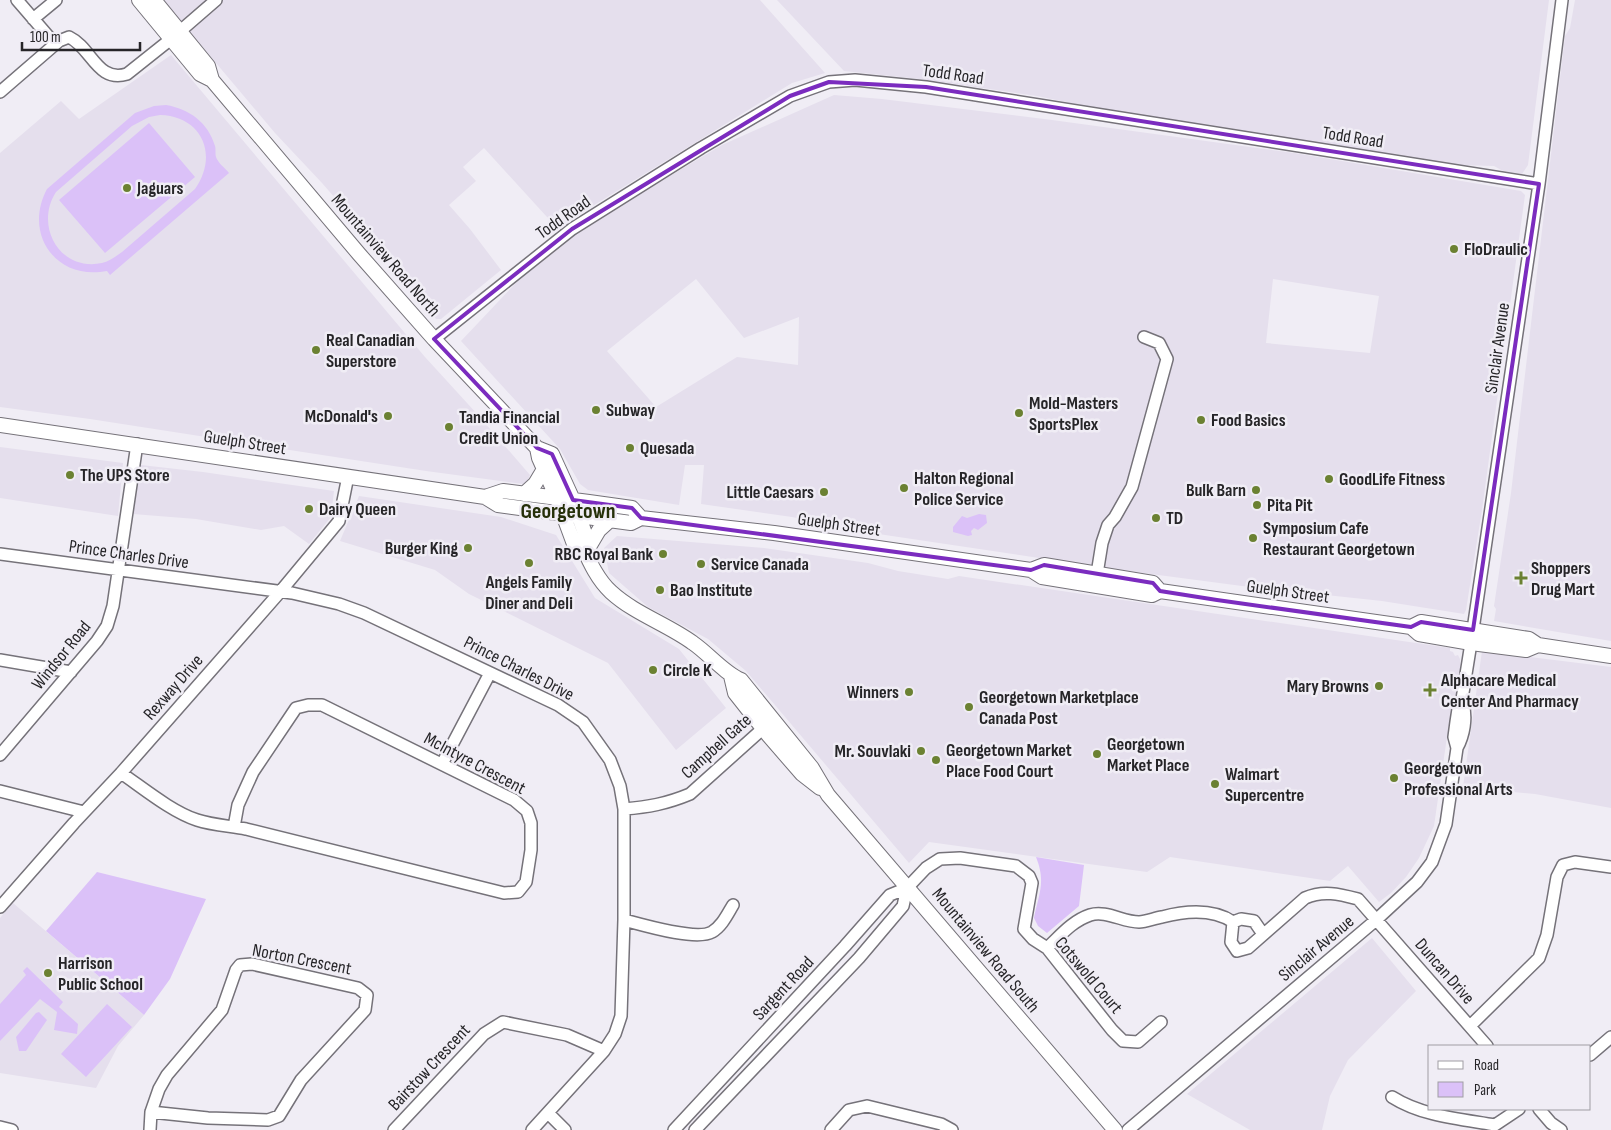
<svg xmlns="http://www.w3.org/2000/svg" width="1611" height="1130" font-family="'Sofia Sans Condensed',sans-serif">
<style>
.built{fill:#e5dfed;fill-rule:evenodd}
.green{fill:#dbc1f8;fill-rule:evenodd}
.lines{fill:none;stroke-linecap:round;stroke-linejoin:round}
.minor-casing{stroke:#757279;stroke-width:14}
.major-casing{stroke:#757279;stroke-width:16}
.minor{stroke:#fff;stroke-width:11}
.major{stroke:#fff;stroke-width:14}
.marked{fill:none;stroke:#7b2cbf;stroke-width:4;stroke-linejoin:round}
.poi-dot{fill:#6b8132;stroke:#f0edf5;stroke-width:2}
.labels{text-anchor:middle;stroke-width:5;stroke-linejoin:round;paint-order:stroke}
.street-label{font-size:18px;fill:#262528;stroke:#f0edf5}
.poi-label{font-size:18px;font-weight:bold;fill:#262528;stroke:#f0edf5;text-anchor:start}
.district-label{font-size:22px;font-weight:bold;fill:#26300a;stroke:#f0edf5}
</style>
<rect width="100%" height="100%" fill="#f0edf5"/>
<path class="built" d="M 163,0 L 760,0 L 825,73 L 792,83 L 557,228 L 484,148 L 463,167 L 476,181 L 449,205 L 470,229 L 501,270 L 441,319 L 436,319 L 409,283 L 322,183 L 275,133 Z
M 777,0 L 1549,0 L 1528,165 L 1522,174 L 1503,171 L 1494,166 L 1458,165 L 1081,105 L 1037,96 L 929,80 L 844,71 Z
M 1575,0 L 1611,0 L 1611,641 L 1494,621 L 1496,609 L 1494,606 L 1511,493 L 1565,36 L 1570,28 Z
M 171,55 L 425,357 L 478,415 L 530,475 L 528,480 L 523,484 L 426,471 L 90,419 L 0,407 L 0,153 L 61,101 L 79,119 Z
M 834,95 L 882,99 L 1052,120 L 1294,153 L 1521,191 L 1525,195 L 1482,510 L 1466,610 L 1464,614 L 1382,601 L 1242,586 L 1113,569 L 865,532 L 792,517 L 701,504 L 704,465 L 685,465 L 679,505 L 588,490 L 580,484 L 560,449 L 461,341 L 530,268 L 574,233 L 722,145 ZM 696,279 L 744,338 L 799,317 L 798,365 L 737,357 L 656,407 L 607,351 ZM 1273,279 L 1379,296 L 1370,353 L 1266,343 Z
M 0,447 L 123,463 L 118,516 L 0,498 Z
M 141,465 L 203,472 L 334,491 L 331,517 L 309,544 L 284,526 L 261,530 L 196,519 L 133,514 Z
M 359,496 L 501,517 L 556,535 L 595,598 L 679,649 L 726,708 L 676,750 L 608,663 L 469,594 L 435,570 L 340,541 Z
M 617,536 L 764,548 L 868,563 L 898,571 L 948,579 L 959,576 L 1450,648 L 1450,651 L 1453,652 L 1455,656 L 1458,655 L 1460,659 L 1460,679 L 1453,730 L 1447,737 L 1434,826 L 1419,858 L 1406,877 L 1391,893 L 1379,902 L 1348,866 L 1330,881 L 1170,857 L 1147,872 L 929,842 L 909,863 L 746,671 L 708,639 L 648,607 L 609,573 L 604,548 Z
M 1482,651 L 1611,667 L 1611,808 L 1535,794 L 1463,787 Z
M 13,903 L 144,1015 L 118,1046 L 96,1088 L 0,1073 L 0,918 Z
M 1372,938 L 1416,991 L 1348,1060 L 1330,1096 L 1322,1130 L 1250,1130 L 1187,1094 Z"/>
<path class="green" d="M 166,105 C 189,109 208,122 215,146 C 216,149 215,154 216,157 C 218,163 225,168 229,173 L 110,275 L 107,271 C 56,281 23,234 47,189 L 135,113 L 154,106 ZM 160,115 C 202,116 219,155 195,189 L 122,252 C 116,256 110,261 102,263 C 60,272 34,226 56,192 L 132,126 L 149,117 Z
M 149,123 L 195,177 L 105,253 L 59,200 Z
M 979,514 L 986,515 L 987,523 L 978,530 L 974,528 L 971,531 L 972,535 L 968,536 L 953,532 L 953,527 L 962,516 L 967,518 Z
M 1036,857 L 1084,865 L 1079,906 L 1047,933 L 1038,926 L 1034,918 C 1039,893 1046,882 1036,857 Z
M 97,872 L 206,899 L 170,979 L 144,1015 L 46,931 Z
M 27,967 L 63,1002 L 59,1007 L 78,1024 L 77,1034 L 54,1030 L 57,1012 L 40,999 L 0,1041 L 0,1004 L 26,975 L 23,971 Z
M 107,1004 L 132,1027 L 86,1077 L 61,1054 Z
M 39,1012 L 47,1020 L 26,1051 L 19,1051 L 16,1037 L 36,1013 Z"/>
<g class="lines">
<g class="minor-casing">
<path id="minor" d="M 17,0 L 55,44
M 33,19 L 56,0
M 0,92 L 59,41 L 69,37 C 92,48 97,83 127,74 L 171,39 L 216,0
M 434,339 L 572,229 L 701,148 L 790,96 L 829,82 L 855,80 L 926,87 L 1539,184
M 0,554 L 292,593 L 339,604 L 364,613 L 558,705 L 583,722 L 610,760 L 620,786 L 624,809 L 624,920 L 621,1016 L 615,1034 L 604,1051 L 532,1130
M 1096,580 L 1102,543 L 1108,525 L 1115,517 L 1132,487 L 1167,359 L 1159,343 L 1144,337
M 0,660 L 71,672
M 1457,748 C 1464,735 1467,718 1463,704
M 0,755 L 97,641 L 107,626 L 113,606 L 137,444
M 442,764 L 490,673
M 121,773 C 143,788 172,812 197,820 C 212,825 230,826 246,829 L 504,893 L 518,892 L 526,882 L 531,850 L 531,823 L 527,811 L 514,800 L 322,705 L 308,705 L 296,708 L 253,772 L 238,805 L 234,827
M 0,791 L 84,812
M 624,809 C 648,807 666,804 690,794 L 768,724
M 0,907 L 74,823 L 121,773 L 280,592 L 339,521 L 348,476
M 624,920 C 643,925 696,941 712,932 C 722,926 727,915 733,905
M 1233,922 L 1231,942 L 1237,951 L 1248,948 L 1305,898 C 1323,890 1339,894 1358,899 L 1487,1046
M 1233,922 L 1241,919 L 1254,921 L 1263,934
M 1047,948 C 1060,936 1072,921 1090,915 C 1106,910 1123,922 1139,922 C 1146,922 1155,918 1162,917 C 1185,911 1212,908 1233,922
M 1470,1026 L 1539,958 L 1547,935 L 1557,877 L 1563,865 L 1575,862 L 1611,867
M 1590,1055 L 1611,1037
M 1392,1097 C 1422,1116 1460,1119 1495,1125 L 1519,1109
M 1539,1109 L 1551,1123 L 1561,1130
M 548,1113 L 565,1130
M 0,1127 L 12,1130
M 150,1130 L 151,1112 L 159,1089 L 167,1075 L 222,1010 L 236,970 L 240,965 L 252,964 L 358,988 L 367,995 L 365,1010 L 301,1080 L 279,1116 L 268,1120 L 208,1118 L 151,1112
M 394,1130 L 484,1034 L 503,1022 L 567,1035 L 604,1051
M 674,1130 L 845,946 L 890,895 L 907,888 L 926,868 L 940,859 L 960,858 L 1016,866 L 1029,876 L 1032,883 L 1024,929 L 1033,939 L 1047,948 L 1112,1030 L 1123,1041 L 1138,1042 L 1161,1022
M 695,1130 L 859,958 L 903,906 L 907,888
M 831,1130 L 849,1110 L 867,1106 L 941,1124 L 952,1130
M 1128,1130 L 1376,920 L 1417,882 L 1432,862 L 1446,824 L 1457,748 L 1454,737 L 1456,722 L 1458,709 L 1462,699 L 1471,643 L 1539,184 L 1562,0"/>
</g>
<g class="major-casing">
<path id="major" d="M 139,0 L 200,74 L 212,80
M 154,0 L 208,66 L 212,80 L 359,254 L 434,339 L 537,448 L 552,454 L 573,500 L 587,539 L 583,547
M 0,425 L 485,497 L 498,505 L 631,523 L 641,518 L 774,533 L 1031,570 L 1042,577 L 1152,595 L 1160,591 L 1411,627 L 1421,622 L 1529,639 L 1538,645 L 1611,656
M 537,448 L 539,458 L 557,498 L 574,544 L 583,547 C 590,563 598,580 611,592 C 635,614 667,624 693,643 C 709,654 724,673 741,680 L 812,768 L 828,795 L 1115,1130
M 524,494 L 535,484 L 544,469
M 485,497 L 503,491 L 589,502 L 632,508 L 641,518
M 586,552 L 599,530 L 610,520
M 1031,570 L 1044,565 L 1153,583 L 1160,591
M 1411,627 L 1419,634 L 1471,643 L 1526,650 L 1538,645
M 731,676 L 735,693 L 769,736 L 802,774 L 820,788"/>
</g>
<use href="#minor" class="minor"/>
<use href="#major" class="major"/>
</g>
<path class="marked" d="M 829,82 L 926,87 L 1539,184 L 1473,630 L 1421,622 L 1411,627 L 1217,600 L 1160,591 L 1153,583 L 1044,565 L 1031,570 L 641,518 L 632,508 L 573,500 L 552,454 L 537,448 L 434,339 L 572,229 L 790,96 Z"/>
<g class="poi-dot">
<circle cx="127" cy="188" r="5"/>
<circle cx="1454" cy="249" r="5"/>
<circle cx="316" cy="350" r="5"/>
<circle cx="596" cy="410" r="5"/>
<circle cx="1019" cy="413" r="5"/>
<circle cx="388" cy="416" r="5"/>
<circle cx="1201" cy="420" r="5"/>
<circle cx="449" cy="427" r="5"/>
<circle cx="630" cy="448" r="5"/>
<circle cx="70" cy="475" r="5"/>
<circle cx="1329" cy="479" r="5"/>
<circle cx="904" cy="488" r="5"/>
<circle cx="1256" cy="490" r="5"/>
<circle cx="824" cy="492" r="5"/>
<circle cx="1257" cy="505" r="5"/>
<circle cx="309" cy="509" r="5"/>
<circle cx="1156" cy="518" r="5"/>
<circle cx="1253" cy="538" r="5"/>
<circle cx="468" cy="548" r="5"/>
<circle cx="663" cy="554" r="5"/>
<circle cx="529" cy="563" r="5"/>
<circle cx="701" cy="564" r="5"/>
<path d="M1518.5 570.5h5v5h5v5h-5v5h-5v-5h-5v-5h5z"/>
<circle cx="660" cy="590" r="5"/>
<circle cx="653" cy="670" r="5"/>
<circle cx="1379" cy="686" r="5"/>
<path d="M1427.5 682.5h5v5h5v5h-5v5h-5v-5h-5v-5h5z"/>
<circle cx="909" cy="692" r="5"/>
<circle cx="969" cy="707" r="5"/>
<circle cx="921" cy="751" r="5"/>
<circle cx="1097" cy="754" r="5"/>
<circle cx="936" cy="760" r="5"/>
<circle cx="1394" cy="778" r="5"/>
<circle cx="1215" cy="784" r="5"/>
<circle cx="48" cy="973" r="5"/>
</g>
<g class="labels">
<g class="street-label">
<text transform="translate(953 74) rotate(8)" y="6">Todd Road</text>
<text transform="translate(1353 137) rotate(9)" y="6">Todd Road</text>
<text transform="translate(563 217) rotate(-35)" y="6">Todd Road</text>
<text transform="translate(386 255) rotate(49)" y="6">Mountainview Road North</text>
<text transform="translate(1497 348) rotate(-82)" y="6">Sinclair Avenue</text>
<text transform="translate(245 442) rotate(9)" y="6">Guelph Street</text>
<text transform="translate(839 524) rotate(8)" y="6">Guelph Street</text>
<text transform="translate(129 554) rotate(8)" y="6">Prince Charles Drive</text>
<text transform="translate(1288 591) rotate(8)" y="6">Guelph Street</text>
<text transform="translate(61 655) rotate(-51)" y="6">Windsor Road</text>
<text transform="translate(519 668) rotate(27)" y="6">Prince Charles Drive</text>
<text transform="translate(173 687) rotate(-49)" y="6">Rexway Drive</text>
<text transform="translate(716 746) rotate(-42)" y="6">Campbell Gate</text>
<text transform="translate(475 763) rotate(28)" y="6">McIntyre Crescent</text>
<text transform="translate(1316 948) rotate(-40)" y="6">Sinclair Avenue</text>
<text transform="translate(986 950) rotate(50)" y="6">Mountainview Road South</text>
<text transform="translate(302 959) rotate(11)" y="6">Norton Crescent</text>
<text transform="translate(1445 971) rotate(49)" y="6">Duncan Drive</text>
<text transform="translate(1089 975) rotate(50)" y="6">Cotswold Court</text>
<text transform="translate(783 988) rotate(-47)" y="6">Sargent Road</text>
<text transform="translate(429 1067) rotate(-47)" y="6">Bairstow Crescent</text>
</g>
<g class="poi-label">
<text x="137" y="194">Jaguars</text>
<text x="1464" y="255">FloDraulic</text>
<text x="326" y="346">Real Canadian<tspan x="326" dy="21">Superstore</tspan></text>
<text x="1029" y="409">Mold-Masters<tspan x="1029" dy="21">SportsPlex</tspan></text>
<text x="606" y="416">Subway</text>
<text x="378" y="422" text-anchor="end">McDonald's</text>
<text x="459" y="423">Tandia Financial<tspan x="459" dy="21">Credit Union</tspan></text>
<text x="1211" y="426">Food Basics</text>
<text x="640" y="454">Quesada</text>
<text x="80" y="481">The UPS Store</text>
<text x="914" y="484">Halton Regional<tspan x="914" dy="21">Police Service</tspan></text>
<text x="1339" y="485">GoodLife Fitness</text>
<text x="1246" y="496" text-anchor="end">Bulk Barn</text>
<text x="814" y="498" text-anchor="end">Little Caesars</text>
<text x="1267" y="511">Pita Pit</text>
<text x="319" y="515">Dairy Queen</text>
<text x="1166" y="524">TD</text>
<text x="1263" y="534">Symposium Cafe<tspan x="1263" dy="21">Restaurant Georgetown</tspan></text>
<text x="458" y="554" text-anchor="end">Burger King</text>
<text x="653" y="560" text-anchor="end">RBC Royal Bank</text>
<text x="711" y="570">Service Canada</text>
<text x="1531" y="574">Shoppers<tspan x="1531" dy="21">Drug Mart</tspan></text>
<text x="529" y="588" text-anchor="middle">Angels Family<tspan x="529" dy="21">Diner and Deli</tspan></text>
<text x="670" y="596">Bao Institute</text>
<text x="663" y="676">Circle K</text>
<text x="1441" y="686">Alphacare Medical<tspan x="1441" dy="21">Center And Pharmacy</tspan></text>
<text x="1369" y="692" text-anchor="end">Mary Browns</text>
<text x="899" y="698" text-anchor="end">Winners</text>
<text x="979" y="703">Georgetown Marketplace<tspan x="979" dy="21">Canada Post</tspan></text>
<text x="1107" y="750">Georgetown<tspan x="1107" dy="21">Market Place</tspan></text>
<text x="946" y="756">Georgetown Market<tspan x="946" dy="21">Place Food Court</tspan></text>
<text x="911" y="757" text-anchor="end">Mr. Souvlaki</text>
<text x="1404" y="774">Georgetown<tspan x="1404" dy="21">Professional Arts</tspan></text>
<text x="1225" y="780">Walmart<tspan x="1225" dy="21">Supercentre</tspan></text>
<text x="58" y="969">Harrison<tspan x="58" dy="21">Public School</tspan></text>
</g>
<g class="district-label">
<text x="568" y="518">Georgetown</text>
</g>
</g>
<rect x="1428" y="1045" width="162" height="65" fill="#f0edf5" stroke="#9f9da3"/>
<rect x="1438" y="1061" width="25" height="8" fill="#ffffff" stroke="#9f9da3"/>
<text x="1474" y="1070" font-size="15" fill="#262528">Road</text>
<rect x="1438" y="1082" width="25" height="15" fill="#dbc1f8" stroke="#9f9da3"/>
<text x="1474" y="1095" font-size="15" fill="#262528">Park</text>
<path d="M22 42v8h118v-8" fill="none" stroke="#262528" stroke-width="2.5"/>
<text x="30" y="42" font-size="15" fill="#262528" stroke="#f0edf5" stroke-width="4" paint-order="stroke">100 m</text>
</svg>
